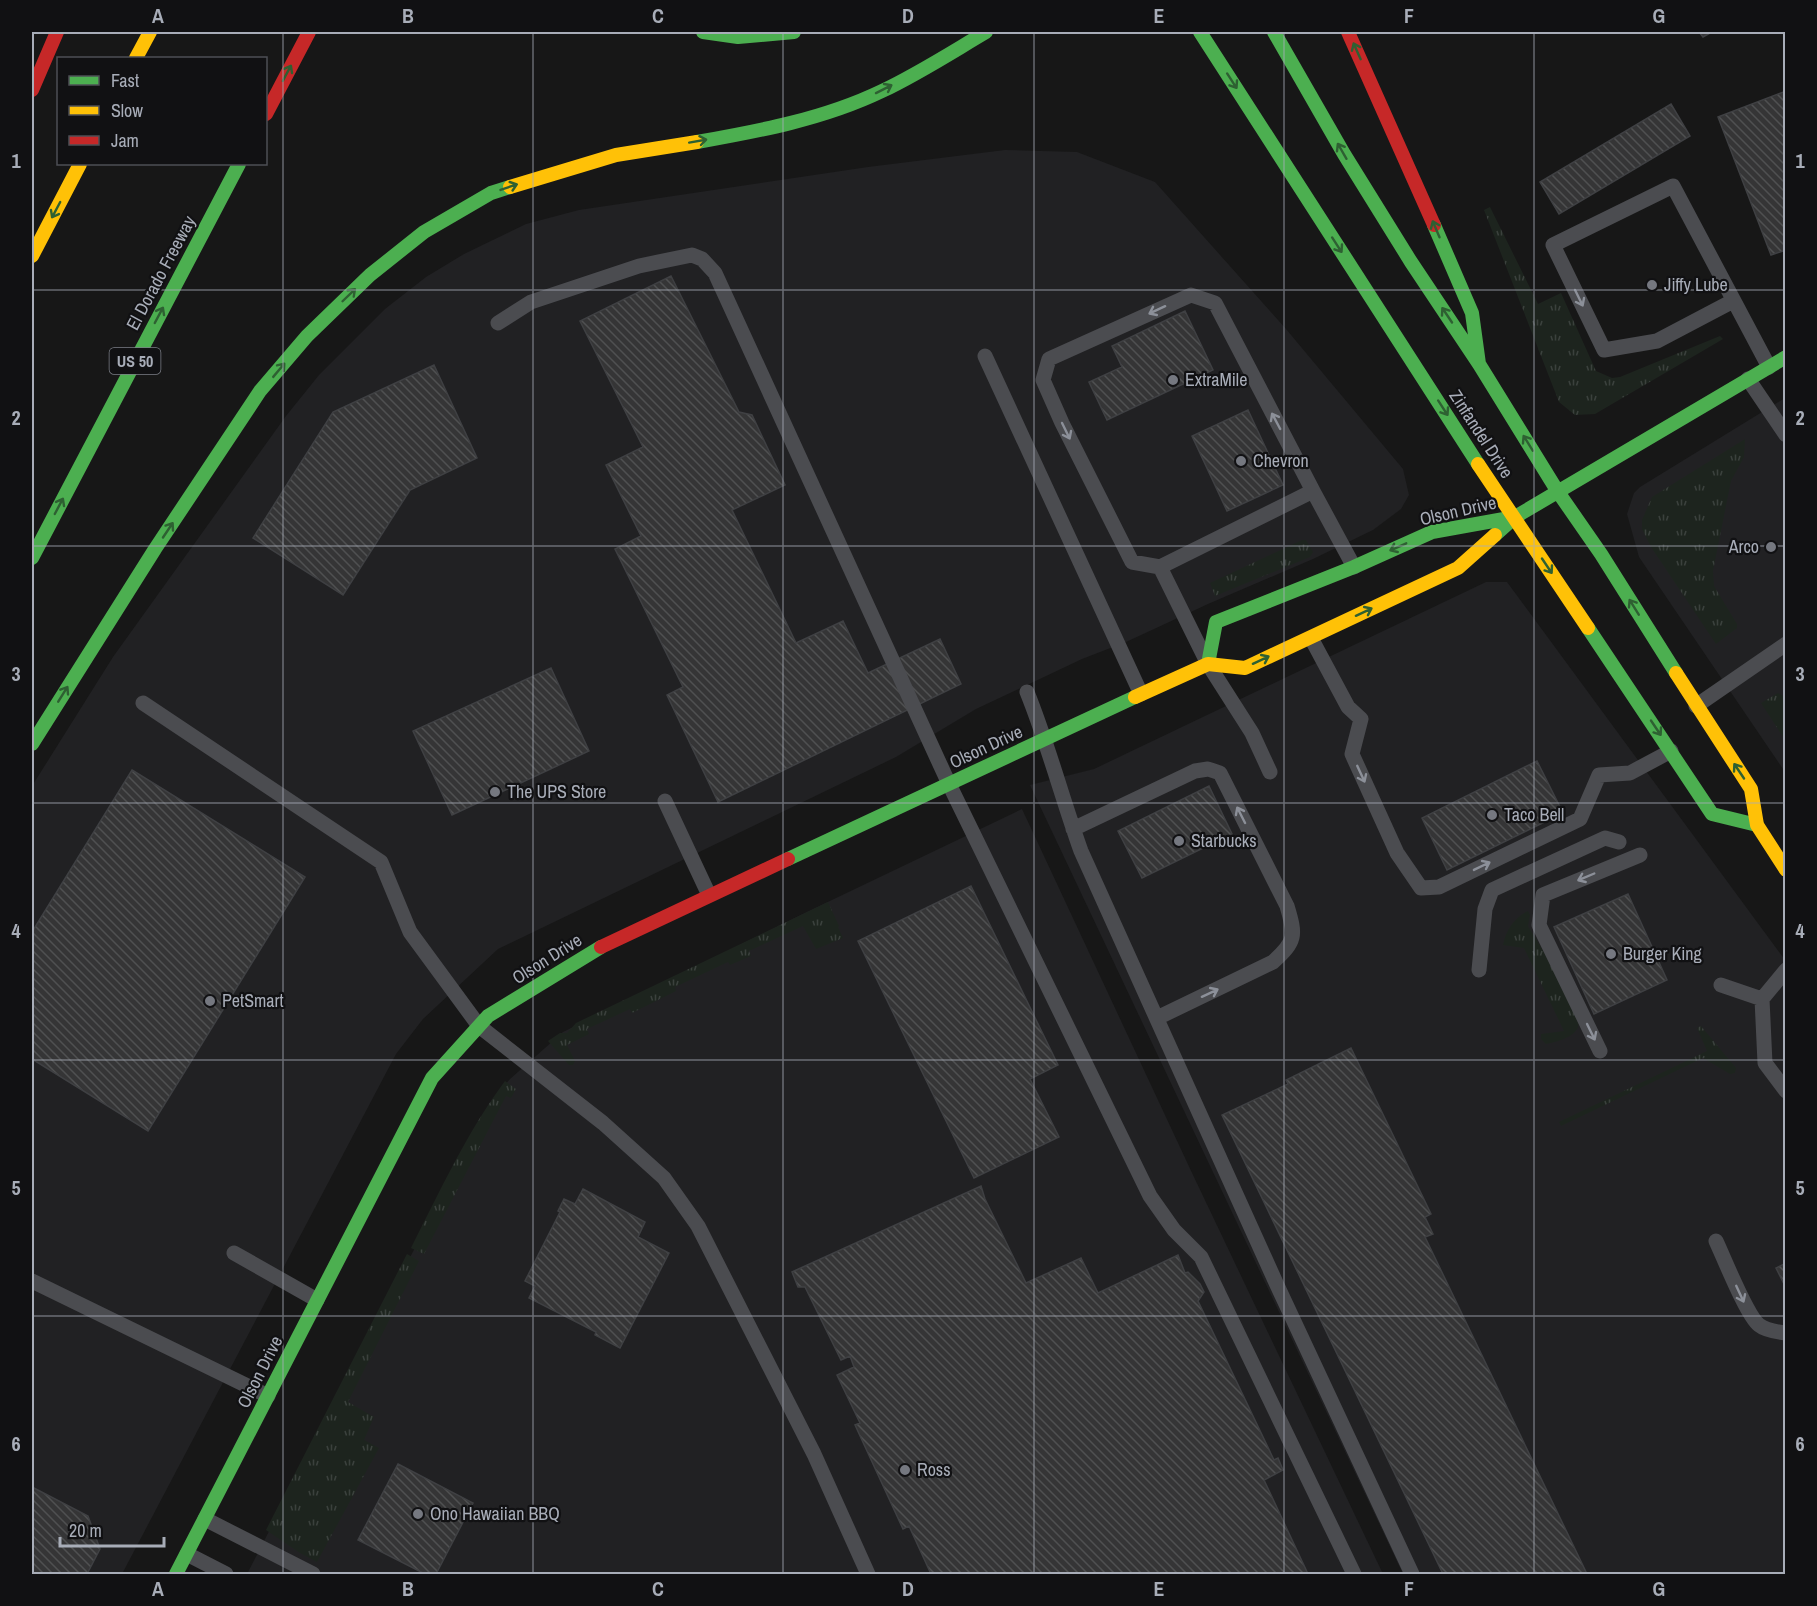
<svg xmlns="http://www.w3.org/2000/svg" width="1817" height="1606" font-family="'Archivo Narrow',sans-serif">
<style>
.built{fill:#212123}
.grass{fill:url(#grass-tufts)}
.building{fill:url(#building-back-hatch);stroke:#3f4043;stroke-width:1.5}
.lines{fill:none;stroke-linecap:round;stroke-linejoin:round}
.lane{stroke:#4b4c50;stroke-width:15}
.fast{stroke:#4caf50;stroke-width:14}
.slow{stroke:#ffc107;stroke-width:14}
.jam{stroke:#c62828;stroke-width:14}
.oneway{stroke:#2e6032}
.oneway2{stroke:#8c9099}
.grid{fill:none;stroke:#a8adb8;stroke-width:1.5;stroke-opacity:0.55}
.poi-dot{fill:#757880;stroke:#111113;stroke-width:2}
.labels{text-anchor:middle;stroke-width:4.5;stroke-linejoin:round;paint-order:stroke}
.shield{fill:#111113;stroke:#7b7e86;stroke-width:1.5}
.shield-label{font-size:16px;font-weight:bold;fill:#a8adb8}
.street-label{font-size:18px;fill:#a8adb8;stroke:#111113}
.poi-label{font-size:18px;fill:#a8adb8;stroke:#111113;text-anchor:start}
.neatline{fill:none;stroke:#a8adb8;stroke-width:2}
.grid-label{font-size:20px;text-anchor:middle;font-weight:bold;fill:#a8adb8}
</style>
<defs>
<pattern id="grass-tufts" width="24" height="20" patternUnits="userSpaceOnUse" patternTransform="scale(1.5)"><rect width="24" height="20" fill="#1d241e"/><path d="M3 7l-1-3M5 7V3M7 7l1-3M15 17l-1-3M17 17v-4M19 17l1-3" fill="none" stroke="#3b413d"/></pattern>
<pattern id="building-back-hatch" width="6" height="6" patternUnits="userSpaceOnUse" patternTransform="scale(1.5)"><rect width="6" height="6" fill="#353536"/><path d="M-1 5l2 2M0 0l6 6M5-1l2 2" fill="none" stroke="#4f5051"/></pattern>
</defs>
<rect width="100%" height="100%" fill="#171717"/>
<path class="built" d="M 1005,150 L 1077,152 L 1155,182 L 1286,329 L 1403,469 L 1409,495 L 1401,509 L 1373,530 L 1313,559 L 1208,604 L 1126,642 L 1082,659 L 976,709 L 896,757 L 498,949 L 423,1019 L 396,1054 L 122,1574 L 32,1574 L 32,786 L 113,657 L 286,416 L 319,375 L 385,309 L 426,277 L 464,254 L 526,224 L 579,210 L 868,167 Z
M 1785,398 L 1785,772 L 1639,557 L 1627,514 L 1634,493 L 1640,487 Z
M 1486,582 L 1507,582 L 1785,960 L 1785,1574 L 1403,1574 L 1030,785 L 1094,769 Z
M 1022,809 L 1193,1175 L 1383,1574 L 247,1574 L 489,1104 L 510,1079 L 563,1032 L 811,910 Z"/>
<path class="grass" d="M 1490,207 L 1538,304 L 1561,293 L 1596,371 L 1612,378 L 1620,377 L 1720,336 L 1723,339 L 1595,414 L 1575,415 L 1559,402 L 1484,210 Z
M 1745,439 L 1744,457 L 1731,481 L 1713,571 L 1714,586 L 1737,624 L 1737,628 L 1716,644 L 1651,547 L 1642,529 L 1642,520 L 1652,497 Z
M 1302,540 L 1306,540 L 1313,552 L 1310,557 L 1215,596 L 1210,583 Z
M 1778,693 L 1785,697 L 1785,740 L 1761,703 Z
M 828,902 L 839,926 L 838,927 L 843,938 L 816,949 L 803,926 L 749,951 L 751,956 L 730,965 L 728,962 L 675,987 L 676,991 L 632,1013 L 630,1009 L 587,1029 L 589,1034 L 567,1045 L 575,1061 L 573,1065 L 569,1065 L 548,1041 L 560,1033 L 567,1033 L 576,1023 Z
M 1528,911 L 1530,915 L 1528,926 C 1538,943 1583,1010 1578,1027 C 1574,1038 1555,1042 1546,1044 L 1541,1039 L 1541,1034 L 1564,1031 L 1524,948 L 1503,945 C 1506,930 1514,918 1528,911 Z
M 1701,1026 L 1736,1068 L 1735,1073 L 1730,1074 L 1703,1058 L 1561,1126 L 1559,1122 L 1707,1051 L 1697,1028 Z
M 505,1081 L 516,1089 L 511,1098 L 506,1096 L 424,1254 L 411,1248 C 440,1191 467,1132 505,1081 Z
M 407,1254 L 419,1261 L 348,1402 L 374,1417 L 364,1440 L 379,1448 L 317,1562 L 300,1553 L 266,1530 Z"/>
<path class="building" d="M 1699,32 L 1712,32 L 1703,37 Z
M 1786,91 L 1786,250 L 1771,255 L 1718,117 Z
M 1671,104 L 1690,136 L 1559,214 L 1540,182 Z
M 671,276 L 739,412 L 752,415 L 785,485 L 732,510 L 796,643 L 843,621 L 868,673 L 940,639 L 961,684 L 718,802 L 667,695 L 683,687 L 615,549 L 641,536 L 606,465 L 643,447 L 580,321 Z
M 1185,311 L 1213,370 L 1107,420 L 1089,382 L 1122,367 L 1112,346 Z
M 434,365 L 477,458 L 410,490 L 343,595 L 253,538 L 333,412 Z
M 1248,410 L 1283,485 L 1227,511 L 1192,436 Z
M 551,668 L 589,751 L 452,815 L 413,731 Z
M 1537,761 L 1563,813 L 1447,870 L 1422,818 Z
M 132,770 L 305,877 L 148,1131 L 32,1059 L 32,932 Z
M 1209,786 L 1232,834 L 1142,878 L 1118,831 Z
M 971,886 L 1058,1065 L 1030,1079 L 1059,1137 L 974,1178 L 858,941 Z
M 1628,894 L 1667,980 L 1594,1014 L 1554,927 Z
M 1351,1048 L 1431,1214 L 1425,1217 L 1433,1234 L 1425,1237 L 1587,1574 L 1443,1574 L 1222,1115 L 1288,1084 L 1286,1080 Z
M 981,1186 L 985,1199 L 1026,1283 L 1081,1258 L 1098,1293 L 1178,1255 L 1185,1273 L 1188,1272 L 1200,1284 L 1204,1292 L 1198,1301 L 1274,1460 L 1278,1458 L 1283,1470 L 1264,1480 L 1308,1574 L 931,1574 L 909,1526 L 903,1529 L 855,1425 L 860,1423 L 837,1375 L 854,1367 L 850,1356 L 841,1360 L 805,1287 L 798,1287 L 792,1272 Z
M 583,1189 L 645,1222 L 638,1237 L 669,1253 L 620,1348 L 595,1335 L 596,1332 L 529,1298 L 535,1286 L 525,1281 L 560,1212 L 558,1211 L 564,1199 L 575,1204 Z
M 1786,1263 L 1786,1288 L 1776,1268 Z
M 398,1464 L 473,1503 L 436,1574 L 425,1574 L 358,1540 Z
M 32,1487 L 88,1516 L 100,1549 L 87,1574 L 32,1574 Z"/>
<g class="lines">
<path class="lane" d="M 1733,301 L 1657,341 L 1604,350 L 1553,245 L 1673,186 L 1769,367
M 498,323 L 531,302 L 639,266 L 692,255 L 702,259 L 715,273 L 949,784 L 1150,1196 L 1174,1230 L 1201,1257 L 1354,1574
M 985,356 L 1141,694
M 1748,379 L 1786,435
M 1313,491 L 1215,303 L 1191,295 L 1049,359 L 1043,380 L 1062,423 L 1132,562 L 1160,567 L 1313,491 L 1354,567
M 1160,567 L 1208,664 L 1252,733 L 1270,772
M 1311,638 L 1348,707 L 1361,719 L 1352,754 L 1397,853 L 1421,888 L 1439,887 L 1580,819 L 1599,775 L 1630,773 L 1671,751
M 1027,692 C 1048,744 1062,798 1081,851 L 1277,1285 L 1412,1574
M 143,703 L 381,862 L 410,932 L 479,1026 L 603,1123 L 664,1178 L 698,1226 L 814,1454 L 868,1574
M 1696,706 L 1786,644
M 665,801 L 709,895
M 1073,829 L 1195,771 L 1208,769 L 1220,773 L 1287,906 C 1296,936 1296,941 1273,962 L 1157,1018
M 1479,970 L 1485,909 L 1492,890 L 1605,838 L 1619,842
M 1786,970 L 1762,999 L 1765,1063 L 1786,1091
M 1721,985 L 1762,999
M 1600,1051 L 1539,925 L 1543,895 L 1640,855
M 1716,1241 C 1724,1258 1747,1316 1759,1325 C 1765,1330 1777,1332 1786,1333
M 234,1253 L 317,1300
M 32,1281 L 268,1396
M 205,1519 L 313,1574
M 187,1554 L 226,1574"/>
<path class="fast" d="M 703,32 L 738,37 L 794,32
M 1200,32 L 1478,464
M 1274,32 L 1344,154 L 1411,262 L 1479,364 L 1558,492 L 1601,554 L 1676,673
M 697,142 C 759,131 824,119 882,91 C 918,74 952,52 986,32
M 1434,225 L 1472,313 L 1479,364
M 1495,535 L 1515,517 L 1786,357
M 32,558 L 239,164
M 1588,628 L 1712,814 L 1757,825
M 1208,664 L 1216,622 L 1354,567 L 1432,532 L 1515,517
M 32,744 L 155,549 L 260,391 L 307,336 L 370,275 L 424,232 L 491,193 L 510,187
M 788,859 L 1135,697
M 176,1574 L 432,1078 L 488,1016 L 601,947"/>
<path class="slow" d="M 136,58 L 150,32
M 510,187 L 616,155 L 697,142
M 32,256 L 80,164
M 1478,464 L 1588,628
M 1676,673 L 1751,789 L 1757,825 L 1786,870
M 1135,697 L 1208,664 L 1245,668 L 1458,568 L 1495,535"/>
<path class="jam" d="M 1348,32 L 1434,225
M 32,90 L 57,32
M 266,114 L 309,32
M 601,947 L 788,859"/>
</g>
<defs><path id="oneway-shaft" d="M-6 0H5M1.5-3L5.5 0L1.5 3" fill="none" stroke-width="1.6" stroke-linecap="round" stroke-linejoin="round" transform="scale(1.5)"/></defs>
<g class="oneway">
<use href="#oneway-shaft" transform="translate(1357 51) rotate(-114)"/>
<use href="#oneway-shaft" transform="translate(287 73) rotate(-62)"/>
<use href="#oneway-shaft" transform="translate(1232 81) rotate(57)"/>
<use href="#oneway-shaft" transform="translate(884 89) rotate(-27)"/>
<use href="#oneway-shaft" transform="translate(698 141) rotate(-10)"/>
<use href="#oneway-shaft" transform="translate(1342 151) rotate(-120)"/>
<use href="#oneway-shaft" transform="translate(509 187) rotate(-19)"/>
<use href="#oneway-shaft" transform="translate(56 210) rotate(118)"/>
<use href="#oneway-shaft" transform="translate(1436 229) rotate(-113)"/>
<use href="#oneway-shaft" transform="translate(1337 245) rotate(57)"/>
<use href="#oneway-shaft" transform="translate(349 295) rotate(-44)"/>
<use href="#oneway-shaft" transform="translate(159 315) rotate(-62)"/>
<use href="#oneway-shaft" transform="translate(1447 315) rotate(-124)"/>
<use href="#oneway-shaft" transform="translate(279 370) rotate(-50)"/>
<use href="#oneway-shaft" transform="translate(1443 408) rotate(57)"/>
<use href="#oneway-shaft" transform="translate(1528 443) rotate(-122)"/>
<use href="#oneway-shaft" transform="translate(59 506) rotate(-62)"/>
<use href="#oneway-shaft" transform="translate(168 530) rotate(-56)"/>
<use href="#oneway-shaft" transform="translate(1398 547) rotate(156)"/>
<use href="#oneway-shaft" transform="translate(1547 566) rotate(56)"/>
<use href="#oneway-shaft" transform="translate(1634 607) rotate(-122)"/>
<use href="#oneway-shaft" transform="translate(1364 612) rotate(-25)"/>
<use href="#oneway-shaft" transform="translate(1261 660) rotate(-25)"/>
<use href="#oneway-shaft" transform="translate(63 694) rotate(-58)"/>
<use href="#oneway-shaft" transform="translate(1656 728) rotate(56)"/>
<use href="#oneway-shaft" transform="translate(1739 771) rotate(-124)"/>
</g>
<g class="oneway2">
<use href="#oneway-shaft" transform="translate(1579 298) rotate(64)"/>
<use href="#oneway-shaft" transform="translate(1157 310) rotate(155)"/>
<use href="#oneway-shaft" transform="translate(1276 421) rotate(-118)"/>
<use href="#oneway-shaft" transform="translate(1066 431) rotate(64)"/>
<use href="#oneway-shaft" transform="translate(1361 774) rotate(65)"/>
<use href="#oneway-shaft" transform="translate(1241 815) rotate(-117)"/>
<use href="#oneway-shaft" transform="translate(1482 866) rotate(-26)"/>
<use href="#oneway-shaft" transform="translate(1586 877) rotate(157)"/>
<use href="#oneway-shaft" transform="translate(1210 993) rotate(-25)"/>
<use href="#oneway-shaft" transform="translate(1591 1032) rotate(64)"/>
<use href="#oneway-shaft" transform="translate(1740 1294) rotate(65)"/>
</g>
<path class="grid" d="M 283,32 L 283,1574M 533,32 L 533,1574M 783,32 L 783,1574M 1034,32 L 1034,1574M 1284,32 L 1284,1574M 1534,32 L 1534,1574M 32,290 L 1786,290M 32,546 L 1786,546M 32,803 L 1786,803M 32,1060 L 1786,1060M 32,1316 L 1786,1316"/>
<g class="poi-dot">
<circle cx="1652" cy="285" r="6"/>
<circle cx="1173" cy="380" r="6"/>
<circle cx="1241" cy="461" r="6"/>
<circle cx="1771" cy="547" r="6"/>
<circle cx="495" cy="792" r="6"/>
<circle cx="1492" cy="815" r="6"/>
<circle cx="1179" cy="841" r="6"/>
<circle cx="1611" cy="954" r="6"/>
<circle cx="210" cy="1001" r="6"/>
<circle cx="905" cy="1470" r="6"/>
<circle cx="418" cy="1514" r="6"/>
</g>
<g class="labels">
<rect class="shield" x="109.5" y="348" width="51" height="26" rx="4.5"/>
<g class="shield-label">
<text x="135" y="367">US 50</text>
</g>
<g class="street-label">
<text transform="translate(161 273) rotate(-62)" y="6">El Dorado Freeway</text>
<text transform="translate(1481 434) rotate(57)" y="6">Zinfandel Drive</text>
<text transform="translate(1458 511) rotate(-13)" y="6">Olson Drive</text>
<text transform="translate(986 747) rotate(-25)" y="6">Olson Drive</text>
<text transform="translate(547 959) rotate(-32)" y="6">Olson Drive</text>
<text transform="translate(260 1372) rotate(-63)" y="6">Olson Drive</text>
</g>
<g class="poi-label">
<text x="1664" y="291">Jiffy Lube</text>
<text x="1185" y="386">ExtraMile</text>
<text x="1253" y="467">Chevron</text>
<text x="1759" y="553" text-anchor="end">Arco</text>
<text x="507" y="798">The UPS Store</text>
<text x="1504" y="821">Taco Bell</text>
<text x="1191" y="847">Starbucks</text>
<text x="1623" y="960">Burger King</text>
<text x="222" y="1007">PetSmart</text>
<text x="917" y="1476">Ross</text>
<text x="430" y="1520">Ono Hawaiian BBQ</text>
</g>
</g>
<rect width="1817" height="1606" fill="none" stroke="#111113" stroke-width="66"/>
<rect x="57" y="57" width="210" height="108" fill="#111113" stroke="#4d4f55" stroke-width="1.5"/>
<rect x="69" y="76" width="30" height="9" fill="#4caf50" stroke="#4d4f55" stroke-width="1.5"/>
<text x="111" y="87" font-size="18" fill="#a8adb8">Fast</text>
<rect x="69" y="106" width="30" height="9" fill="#ffc107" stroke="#4d4f55" stroke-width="1.5"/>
<text x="111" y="117" font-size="18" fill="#a8adb8">Slow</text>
<rect x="69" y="136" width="30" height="9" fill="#c62828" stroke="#4d4f55" stroke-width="1.5"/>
<text x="111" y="147" font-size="18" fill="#a8adb8">Jam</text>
<path d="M60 1537v9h104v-9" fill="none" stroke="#a8adb8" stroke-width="3"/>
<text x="69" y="1537" font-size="18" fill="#a8adb8" stroke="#111113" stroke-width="4.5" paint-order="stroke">20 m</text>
<rect x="33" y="33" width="1751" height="1540" class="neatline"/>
<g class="grid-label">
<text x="158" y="23">A</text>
<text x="408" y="23">B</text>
<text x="658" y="23">C</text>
<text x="908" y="23">D</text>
<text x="1159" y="23">E</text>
<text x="1409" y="23">F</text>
<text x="1659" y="23">G</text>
<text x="16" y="168">1</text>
<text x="1800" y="168">1</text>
<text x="16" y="425">2</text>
<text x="1800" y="425">2</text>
<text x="16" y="681">3</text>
<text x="1800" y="681">3</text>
<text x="16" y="938">4</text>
<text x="1800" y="938">4</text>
<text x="16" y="1195">5</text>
<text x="1800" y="1195">5</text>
<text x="16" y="1451">6</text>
<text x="1800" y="1451">6</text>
<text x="158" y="1596">A</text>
<text x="408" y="1596">B</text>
<text x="658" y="1596">C</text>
<text x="908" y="1596">D</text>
<text x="1159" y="1596">E</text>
<text x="1409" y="1596">F</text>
<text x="1659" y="1596">G</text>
</g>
</svg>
